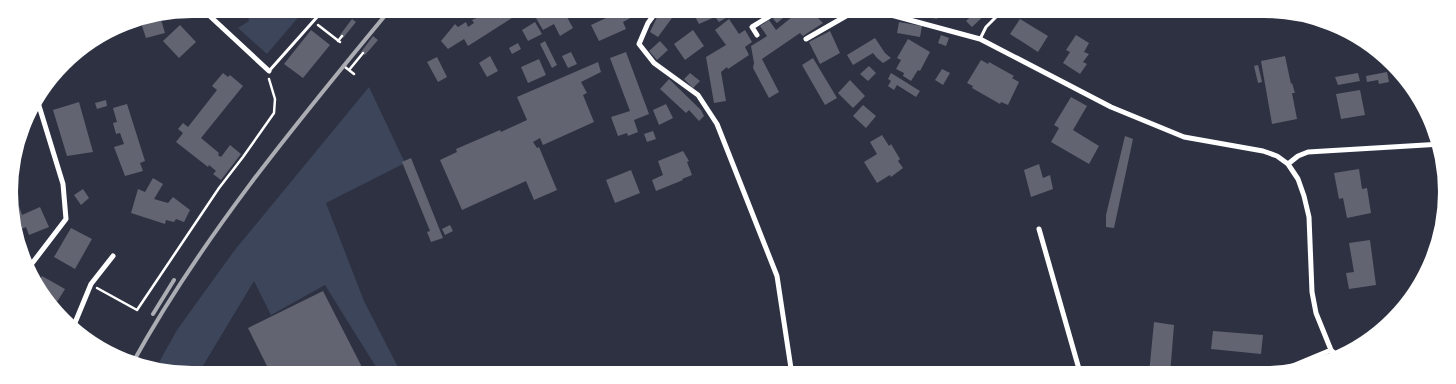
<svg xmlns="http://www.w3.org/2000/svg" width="1456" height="384" font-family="Barlow,sans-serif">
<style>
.green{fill:#3c4559}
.building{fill:#626471}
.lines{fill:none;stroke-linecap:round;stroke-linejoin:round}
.path{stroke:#fff;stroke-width:2.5}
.service{stroke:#fff;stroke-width:3}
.minor{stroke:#fff;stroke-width:5}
.rail{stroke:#abadb3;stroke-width:4}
.rim{fill:none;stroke:#fff;stroke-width:6}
</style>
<rect width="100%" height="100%" fill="#2d3142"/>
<path class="green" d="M 246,6 L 307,7 L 267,54 L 238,28 L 249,21 Z
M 369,87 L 405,163 L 326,203 L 364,301 L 402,375 L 381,375 L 325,285 L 271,315 L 254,281 L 198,374 L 153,373 L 177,330 L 234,251 Z"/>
<path class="building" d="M 216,6 L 225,6 L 227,12 L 220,15 Z
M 311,7 L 317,7 L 319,9 L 312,19 L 305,14 Z
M 499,7 L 529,7 L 468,46 L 464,39 L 448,49 L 441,41 L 455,24 L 458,27 L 466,22 L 468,27 L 474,23 L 472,20 L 488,13 L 491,17 L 501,10 Z
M 562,8 L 573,28 L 560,36 L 554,24 L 543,30 L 536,18 L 549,10 L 552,14 Z
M 602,8 L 633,8 L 636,15 L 623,22 L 626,29 L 599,41 L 591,25 L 619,12 L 617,9 L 605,15 Z
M 666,8 L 684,8 L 672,18 L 658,37 L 650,32 L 659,13 Z
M 692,8 L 731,8 L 734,13 L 719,22 L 715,17 L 699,24 L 691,9 Z
M 764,8 L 778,8 L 768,15 Z
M 803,8 L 828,8 L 816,16 L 823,23 L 803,36 L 800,33 L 762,59 L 779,92 L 769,98 L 753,68 L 754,63 L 751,46 L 767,36 L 760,26 L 769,20 L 776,30 Z
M 923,9 L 939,9 L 937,19 L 922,16 Z
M 979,9 L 991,9 L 972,27 L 966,21 Z
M 159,13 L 165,33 L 146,38 L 139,17 Z
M 779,14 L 783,18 L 777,23 L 773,19 Z
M 352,19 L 356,22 L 343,38 L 340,35 Z
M 729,19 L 739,34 L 745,30 L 752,42 L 745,47 L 749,55 L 728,69 L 727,67 L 721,72 L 726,101 L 714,103 L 706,57 L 726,45 L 715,30 Z
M 1020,19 L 1048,36 L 1038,52 L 1010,34 Z
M 535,22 L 542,34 L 528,41 L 522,30 Z
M 899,22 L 922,26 L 920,37 L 897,33 Z
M 180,25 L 196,42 L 179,58 L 163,41 Z
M 311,30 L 330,45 L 303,78 L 284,64 Z
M 693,30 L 704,46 L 685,60 L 674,44 Z
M 830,31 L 840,53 L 820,64 L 809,42 Z
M 941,35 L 949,38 L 946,46 L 938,43 Z
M 1076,35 L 1089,43 L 1084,52 L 1089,54 L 1083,62 L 1087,64 L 1080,74 L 1063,63 L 1070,52 L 1066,50 Z
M 373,36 L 378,40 L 365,55 L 361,52 Z
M 875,38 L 885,53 L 891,58 L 883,63 L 877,58 L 873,53 L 853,65 L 847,55 Z
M 908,39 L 930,52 L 920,71 L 918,70 L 911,81 L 903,76 L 904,73 L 896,69 L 901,60 L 897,58 Z
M 545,41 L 557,65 L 552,68 L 540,44 Z
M 660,41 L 668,50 L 657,60 L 649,51 Z
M 518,43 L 521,49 L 512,54 L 509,48 Z
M 571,52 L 577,64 L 568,68 L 562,56 Z
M 626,52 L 649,114 L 634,120 L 638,132 L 628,136 L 627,133 L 618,136 L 611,117 L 630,111 L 610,58 Z
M 490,56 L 498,71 L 487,77 L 479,63 Z
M 1285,56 L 1291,84 L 1292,83 L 1295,93 L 1292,93 L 1297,119 L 1272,124 L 1261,61 Z
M 437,57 L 447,77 L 438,82 L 427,62 Z
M 813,58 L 837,98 L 825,105 L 802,65 Z
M 539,59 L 546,75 L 528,83 L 521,67 Z
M 981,60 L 988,64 L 989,62 L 1014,76 L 1012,78 L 1019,82 L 1008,105 L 1001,102 L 1000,104 L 972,88 L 973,86 L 967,83 Z
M 598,62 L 601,72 L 581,82 L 587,93 L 583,95 L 594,122 L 543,145 L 540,138 L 533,142 L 537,148 L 539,147 L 557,190 L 534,200 L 526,181 L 462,210 L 440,160 L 457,152 L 456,149 L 500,130 L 501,132 L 527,120 L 517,97 Z
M 1258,65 L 1262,82 L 1258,83 L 1254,66 Z
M 869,66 L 876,73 L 868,81 L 860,74 Z
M 942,69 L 950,73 L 943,85 L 935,80 Z
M 1387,72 L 1389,82 L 1379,84 L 1378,80 L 1367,82 L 1366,76 Z
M 223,73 L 228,77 L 230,75 L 243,86 L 201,138 L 219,153 L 218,155 L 221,157 L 230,145 L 241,154 L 221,180 L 213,174 L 216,171 L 209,165 L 208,167 L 176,142 L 183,133 L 178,129 L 183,123 L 188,127 L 217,90 L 212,86 Z
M 690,73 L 700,81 L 693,88 L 684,79 Z
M 891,73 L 920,91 L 916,97 L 897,85 L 894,90 L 888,86 L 891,81 L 888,79 Z
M 1358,73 L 1360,81 L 1338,85 L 1335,77 Z
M 669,79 L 701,110 L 704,116 L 699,121 L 689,110 L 686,113 L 660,89 Z
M 850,80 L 865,96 L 853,108 L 838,93 Z
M 1360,90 L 1365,115 L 1341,119 L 1336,94 Z
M 1071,97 L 1087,106 L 1073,130 L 1099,146 L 1089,164 L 1051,142 L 1059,128 L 1054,125 Z
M 106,100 L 107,106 L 97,109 L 95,103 Z
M 79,102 L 93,152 L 67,156 L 53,110 Z
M 127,104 L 145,161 L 140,163 L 143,171 L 125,176 L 114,147 L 124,144 L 120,133 L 116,134 L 113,123 L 117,122 L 113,108 Z
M 666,104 L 673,118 L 659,125 L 653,110 Z
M 863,105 L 876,116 L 866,128 L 853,116 Z
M 653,131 L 656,139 L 647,142 L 644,134 Z
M 882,135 L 889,146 L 891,144 L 900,159 L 898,161 L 903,168 L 891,177 L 890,175 L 877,183 L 864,162 L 877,154 L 870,142 Z
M 1125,136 L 1133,139 L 1114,228 L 1106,227 L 1106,215 Z
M 683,151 L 689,161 L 687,162 L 692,175 L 682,179 L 683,180 L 656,191 L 652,180 L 663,175 L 658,161 Z
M 411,158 L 443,238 L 431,242 L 427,232 L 430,231 L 402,162 Z
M 1039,164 L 1043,178 L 1050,175 L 1053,189 L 1031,197 L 1024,170 Z
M 1359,169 L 1362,189 L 1367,188 L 1371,213 L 1347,218 L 1343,198 L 1339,199 L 1334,173 Z
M 631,170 L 640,193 L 615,203 L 606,180 Z
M 153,178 L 163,184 L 154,199 L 168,203 L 173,197 L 190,210 L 184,222 L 176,219 L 174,222 L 166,220 L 165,224 L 131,213 L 138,189 L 145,192 Z
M 83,189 L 89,198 L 81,205 L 74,195 Z
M 19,206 L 22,215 L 40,207 L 49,227 L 29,235 L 26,227 L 12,233 L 10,210 Z
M 450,225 L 453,231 L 445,235 L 442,229 Z
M 71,228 L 92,239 L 75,269 L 54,257 Z
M 1370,240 L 1376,285 L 1349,289 L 1346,273 L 1354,272 L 1349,243 Z
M 42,276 L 65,289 L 57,302 L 56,301 L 51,309 L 53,310 L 52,312 L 44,305 L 36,287 Z
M 323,291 L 365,373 L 362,375 L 271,374 L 248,328 Z
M 1154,322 L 1174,325 L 1170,375 L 1149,374 Z
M 1213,331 L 1263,335 L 1261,354 L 1211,349 Z"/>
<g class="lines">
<path class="path" d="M 318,25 L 340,42
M 338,41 L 342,36
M 345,67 L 354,74
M 349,70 L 363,53
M 97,288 L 137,310 L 219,188 L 243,157 L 274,113 L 275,99 L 269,79"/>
<path class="service" d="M 980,39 L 986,27 L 1004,9
M 269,71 L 326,7"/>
<path class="minor" d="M 199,6 L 269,71
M 659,8 L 648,23 L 639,44 L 654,63 L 698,95 L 717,124 L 777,276 L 792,375
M 877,8 L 880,12 L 980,39 L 1111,107 L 1184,137 L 1263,151 L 1277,156 L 1288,164 L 1298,179 L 1304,196 L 1309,217 L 1312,292 L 1316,313 L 1331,350 L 1342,360
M 536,9 L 540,7
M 757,35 L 752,27 L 783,8
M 806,39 L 860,8
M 1288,164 L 1298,156 L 1308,152 L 1442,144
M 1039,229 L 1081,376
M 27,270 L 66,219 L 63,184 L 36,96
M 72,330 L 91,284 L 113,256
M 1269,376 L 1331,350"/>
<path class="rail" d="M 153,314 L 174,280
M 132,364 C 203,235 298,121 392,7"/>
</g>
<path d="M0 0H1456V384H0ZM192 15H1264A177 177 0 0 1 1441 192V192A177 177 0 0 1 1264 369H192A177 177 0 0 1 15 192V192A177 177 0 0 1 192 15Z" fill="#fff" fill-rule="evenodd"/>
<path class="rim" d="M192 15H1264A177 177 0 0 1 1441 192V192A177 177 0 0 1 1264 369H192A177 177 0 0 1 15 192V192A177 177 0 0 1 192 15Z"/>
</svg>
